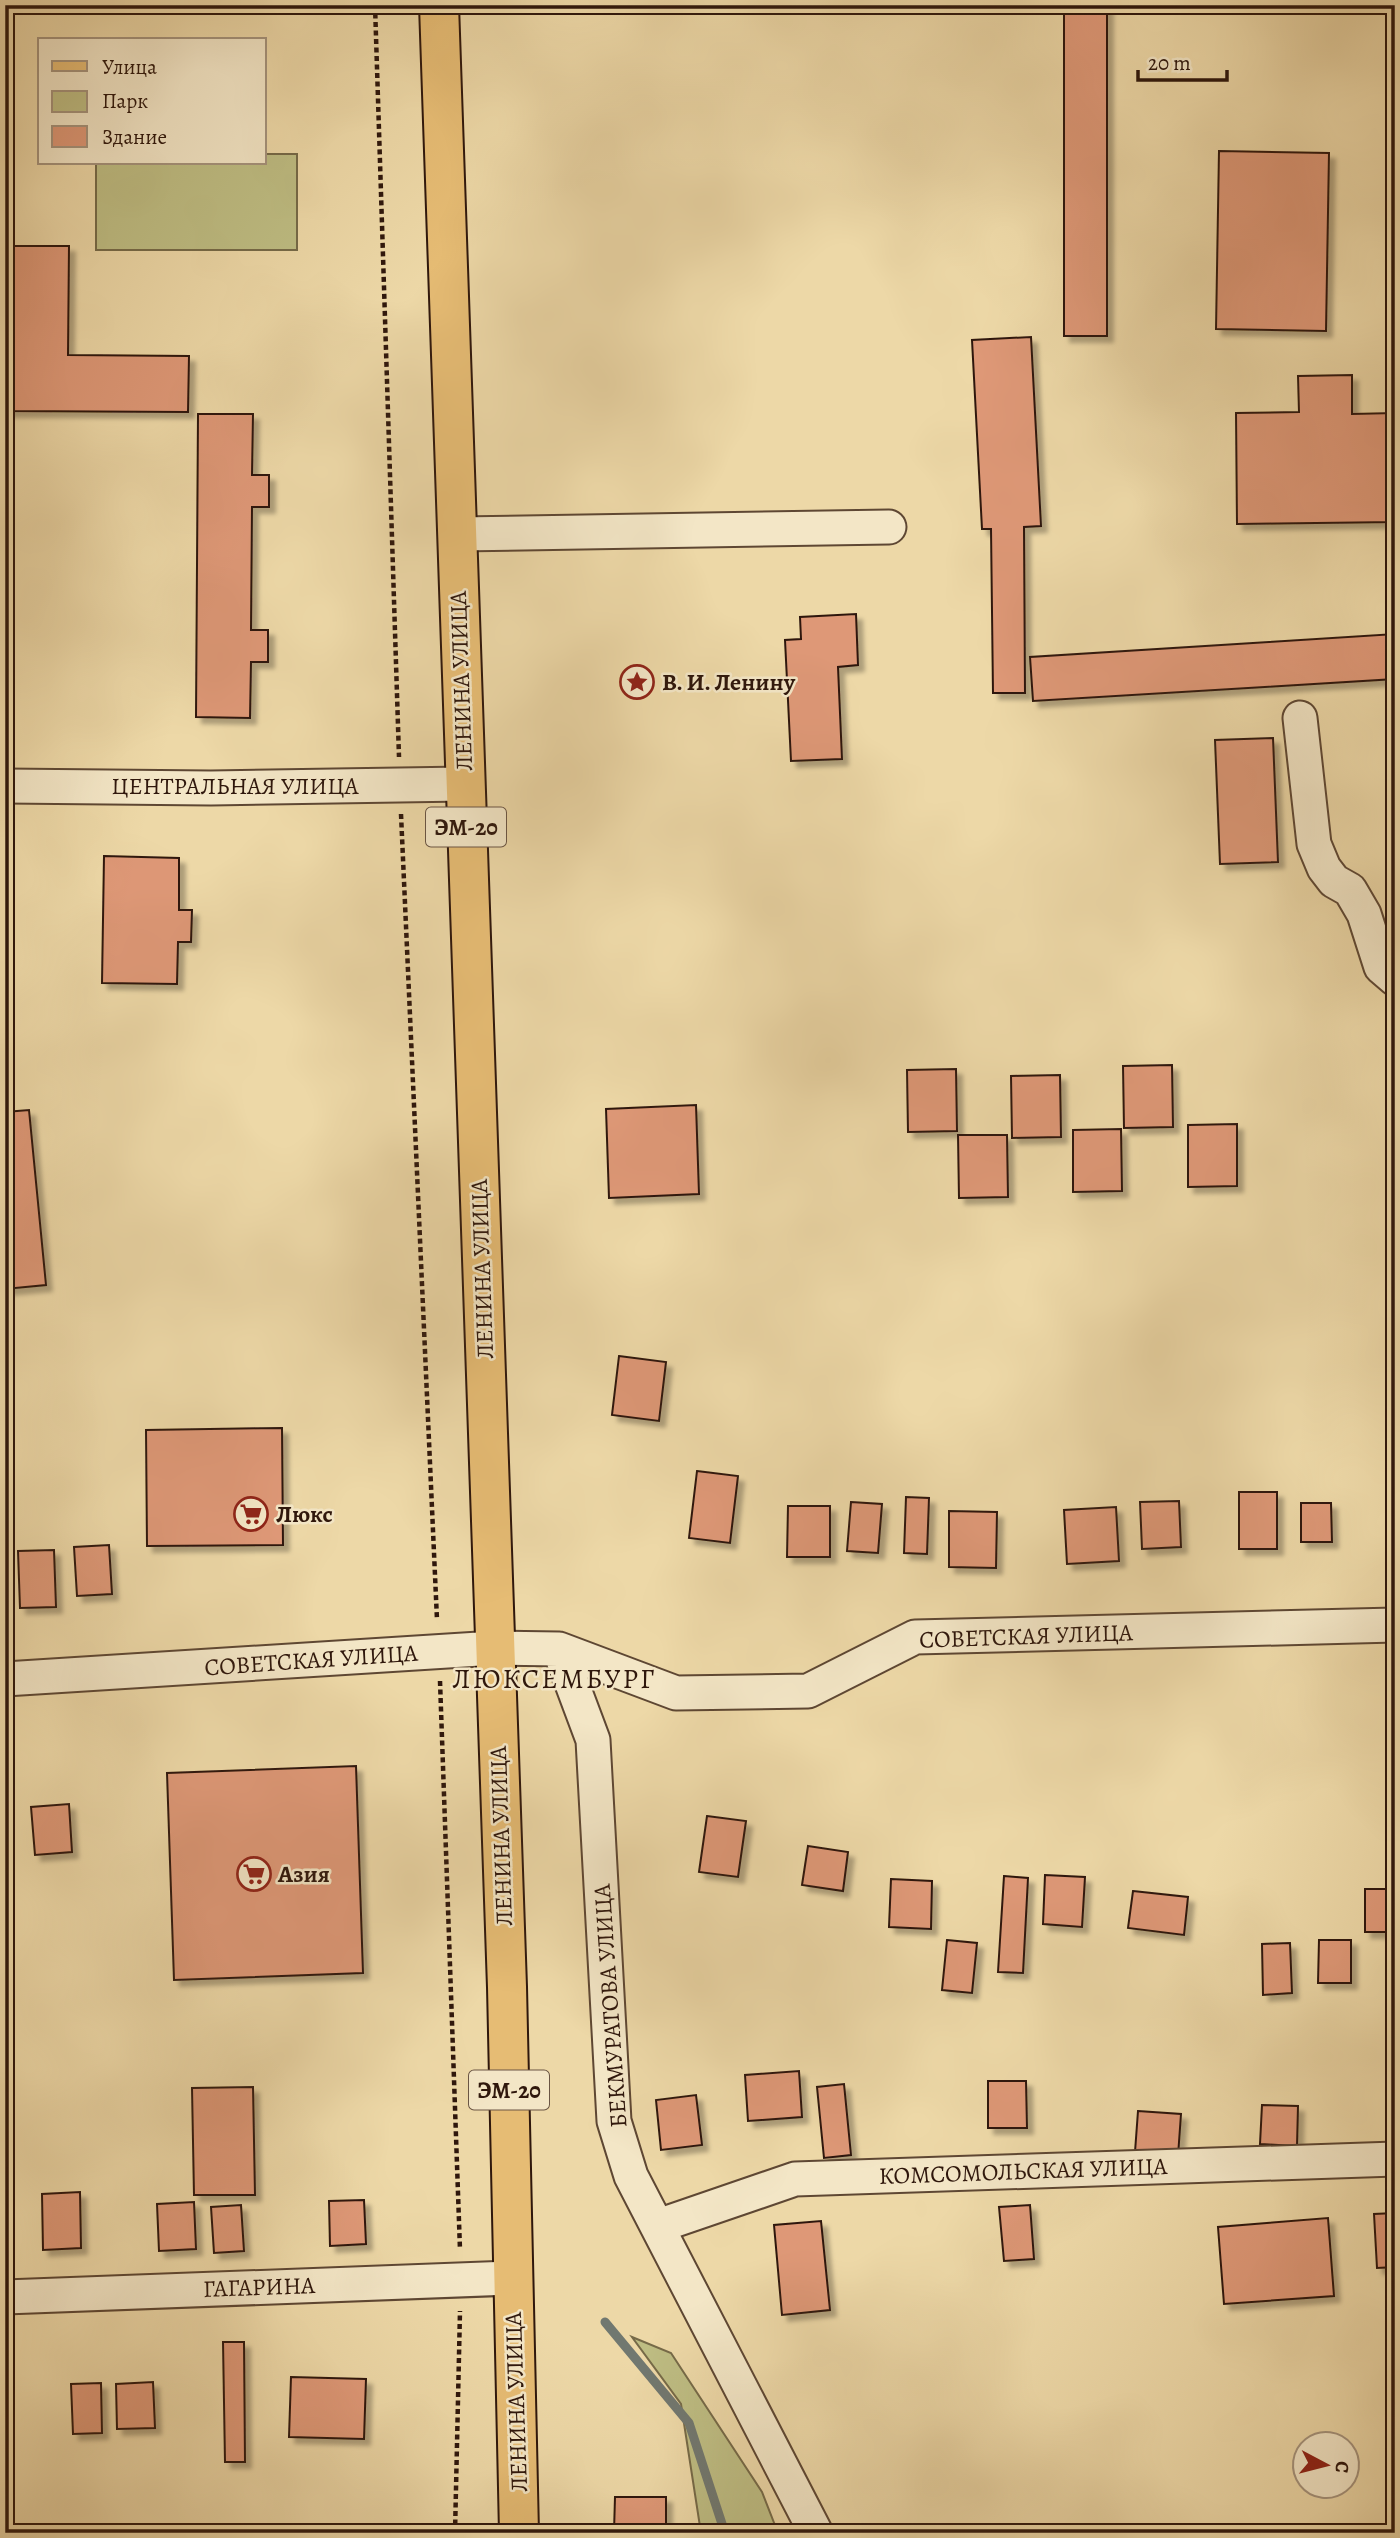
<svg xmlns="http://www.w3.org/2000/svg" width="1400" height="2538" font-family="Alegreya,serif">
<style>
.green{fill:#bebd83;stroke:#766a48;stroke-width:2}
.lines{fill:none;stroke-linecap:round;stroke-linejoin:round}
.stream{stroke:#717870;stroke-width:9}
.building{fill:#de9877;stroke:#2f170c;stroke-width:2;filter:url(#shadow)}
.street-casing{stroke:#5e4733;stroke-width:37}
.primary-casing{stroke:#2f170c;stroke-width:42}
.path{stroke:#2f170c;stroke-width:4.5;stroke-dasharray:5 3.5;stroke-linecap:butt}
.street{stroke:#f3e6c6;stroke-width:33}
.primary{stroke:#e6bc74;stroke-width:38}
.labels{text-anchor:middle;stroke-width:5;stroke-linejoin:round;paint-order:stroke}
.shield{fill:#f3e6c6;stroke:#6a5544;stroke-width:2}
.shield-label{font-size:23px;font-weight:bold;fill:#2f170c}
.street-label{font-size:24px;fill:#2f170c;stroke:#f3e6c6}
.poi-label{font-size:24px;font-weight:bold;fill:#2f170c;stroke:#f3e6c6;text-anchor:start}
.quarter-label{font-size:28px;letter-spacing:2px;fill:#2f170c;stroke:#f3e6c6}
</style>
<defs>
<filter id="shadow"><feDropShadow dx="6" dy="6" stdDeviation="2" flood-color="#0004"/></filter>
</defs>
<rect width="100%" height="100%" fill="#edd8a7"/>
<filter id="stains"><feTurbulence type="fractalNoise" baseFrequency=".00286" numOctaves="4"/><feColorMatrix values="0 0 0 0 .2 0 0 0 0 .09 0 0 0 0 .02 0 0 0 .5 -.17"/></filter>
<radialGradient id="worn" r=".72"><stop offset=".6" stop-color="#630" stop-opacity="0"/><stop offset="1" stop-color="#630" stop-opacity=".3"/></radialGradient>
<path class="green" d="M 264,154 L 297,154 L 297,250 L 96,250 L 96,163 L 264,163 Z
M 632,2337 L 671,2353 L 762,2492 L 778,2533 L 701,2533 L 681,2404 Z"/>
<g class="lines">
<path class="stream" d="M 605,2322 L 689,2423 L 725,2533"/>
</g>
<path class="building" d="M 1064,5 L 1107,5 L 1107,336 L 1064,336 Z
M 1219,151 L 1329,153 L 1326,331 L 1216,329 Z
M 5,246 L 69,246 L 68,355 L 189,356 L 188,412 L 5,411 Z
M 1031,337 L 1041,526 L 1024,527 L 1025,693 L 993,693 L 991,529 L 982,529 L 972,340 Z
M 1352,375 L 1352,414 L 1395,413 L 1395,522 L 1237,524 L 1236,413 L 1299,412 L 1298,376 Z
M 198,414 L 253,414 L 252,475 L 269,475 L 269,507 L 252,507 L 251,630 L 268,630 L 268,662 L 251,662 L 250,718 L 196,717 Z
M 856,614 L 858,665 L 838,667 L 842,759 L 791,761 L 785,640 L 801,639 L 800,617 Z
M 1395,634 L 1395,679 L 1033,701 L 1030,657 Z
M 1273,738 L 1278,862 L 1220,864 L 1215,740 Z
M 104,856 L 179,858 L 179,910 L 192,910 L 191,942 L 178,942 L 177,984 L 102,983 Z
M 1172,1065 L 1173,1127 L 1124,1128 L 1123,1066 Z
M 956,1069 L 957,1131 L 908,1132 L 907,1070 Z
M 1060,1075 L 1061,1137 L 1012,1138 L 1011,1076 Z
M 696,1105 L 699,1194 L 609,1198 L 606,1109 Z
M 29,1110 L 46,1285 L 5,1289 L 5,1112 Z
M 1237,1124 L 1237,1186 L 1188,1187 L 1188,1125 Z
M 1121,1129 L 1122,1191 L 1073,1192 L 1073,1130 Z
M 958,1135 L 1007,1135 L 1008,1197 L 959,1198 Z
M 619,1356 L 666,1362 L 659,1421 L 612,1415 Z
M 282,1428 L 283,1545 L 147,1546 L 146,1430 Z
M 697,1471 L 738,1476 L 730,1543 L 689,1538 Z
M 1239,1492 L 1277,1492 L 1277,1549 L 1239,1549 Z
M 906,1497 L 929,1498 L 927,1554 L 904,1553 Z
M 1179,1501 L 1181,1547 L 1142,1549 L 1140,1502 Z
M 851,1502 L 882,1504 L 878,1553 L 847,1551 Z
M 1301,1503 L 1331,1503 L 1332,1542 L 1301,1542 Z
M 788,1506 L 830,1506 L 830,1557 L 787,1557 Z
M 1116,1507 L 1119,1561 L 1067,1564 L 1064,1510 Z
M 949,1511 L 997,1512 L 996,1568 L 949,1567 Z
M 109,1545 L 112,1594 L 77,1596 L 74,1547 Z
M 54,1550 L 56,1607 L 20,1608 L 18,1551 Z
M 356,1766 L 363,1973 L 174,1980 L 167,1773 Z
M 69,1804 L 72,1852 L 35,1855 L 31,1807 Z
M 707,1816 L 746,1821 L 738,1877 L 699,1872 Z
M 808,1846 L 848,1852 L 843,1891 L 802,1885 Z
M 1045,1875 L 1085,1877 L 1082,1927 L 1043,1924 Z
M 1004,1876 L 1028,1878 L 1023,1973 L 998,1972 Z
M 891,1879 L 932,1881 L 931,1929 L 889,1927 Z
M 1365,1889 L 1395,1889 L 1395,1932 L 1365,1932 Z
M 1133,1891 L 1188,1897 L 1184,1935 L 1128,1928 Z
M 947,1940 L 977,1943 L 972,1993 L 942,1990 Z
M 1319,1940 L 1351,1940 L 1351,1983 L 1318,1983 Z
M 1290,1943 L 1292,1993 L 1263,1995 L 1262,1944 Z
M 799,2071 L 802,2117 L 748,2121 L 745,2075 Z
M 988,2081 L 1026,2081 L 1027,2128 L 988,2128 Z
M 844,2084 L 851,2155 L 824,2158 L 817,2087 Z
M 253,2087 L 255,2195 L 194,2195 L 192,2088 Z
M 696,2095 L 702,2145 L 661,2150 L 656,2100 Z
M 1262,2105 L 1298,2106 L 1297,2146 L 1260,2144 Z
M 1138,2111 L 1181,2114 L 1178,2156 L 1135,2152 Z
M 80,2192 L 81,2248 L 43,2250 L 42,2194 Z
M 364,2200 L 366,2244 L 330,2246 L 329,2201 Z
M 194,2202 L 196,2249 L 159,2251 L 157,2204 Z
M 241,2205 L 244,2251 L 214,2253 L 211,2207 Z
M 1030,2205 L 1034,2259 L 1004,2261 L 999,2207 Z
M 1395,2213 L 1395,2267 L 1377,2268 L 1374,2214 Z
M 1328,2218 L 1334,2296 L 1224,2304 L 1218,2227 Z
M 821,2221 L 830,2310 L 782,2315 L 774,2225 Z
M 223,2342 L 244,2342 L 245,2462 L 225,2462 Z
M 291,2377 L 366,2379 L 364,2439 L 289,2437 Z
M 153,2382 L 155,2428 L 117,2429 L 116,2384 Z
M 101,2383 L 102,2433 L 73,2434 L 71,2384 Z
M 615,2497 L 666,2497 L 666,2533 L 614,2532 Z"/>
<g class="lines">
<g class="street-casing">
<path id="street" d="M 457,534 L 889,527
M 1300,718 L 1314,844 L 1324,868 L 1334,881 L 1350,890 L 1364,914 L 1381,967 L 1395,979
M 5,786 L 211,788 L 464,784
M 559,1649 L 593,1740 L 614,2121 L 631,2176 L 816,2533
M 5,1679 L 495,1648 L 559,1649 L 676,1693 L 808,1691 L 915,1637 L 1395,1625
M 658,2226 L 795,2179 L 1395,2159
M 5,2297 L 513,2278"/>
</g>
<g class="primary-casing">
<path id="primary" d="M 439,5 L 507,1987 L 519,2533"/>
</g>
<path class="path" d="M 375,5 L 399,757
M 401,814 L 437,1620
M 440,1681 L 460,2250
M 455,2533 L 460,2311"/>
<use href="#street" class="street"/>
<use href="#primary" class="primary"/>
</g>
<defs>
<g id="sight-ring" transform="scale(1.75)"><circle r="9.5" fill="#f3e6c6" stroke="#8f2418" stroke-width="1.5"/><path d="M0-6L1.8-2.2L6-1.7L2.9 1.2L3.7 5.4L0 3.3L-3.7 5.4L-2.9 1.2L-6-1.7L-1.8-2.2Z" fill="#8f2418"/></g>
<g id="supermarket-ring" transform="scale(1.75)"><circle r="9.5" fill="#f3e6c6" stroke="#8f2418" stroke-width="1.5"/><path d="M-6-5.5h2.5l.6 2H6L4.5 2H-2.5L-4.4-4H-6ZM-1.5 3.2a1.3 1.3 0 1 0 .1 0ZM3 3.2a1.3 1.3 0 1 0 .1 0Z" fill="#8f2418"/></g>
</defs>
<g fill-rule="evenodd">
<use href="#sight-ring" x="637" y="682"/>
<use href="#supermarket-ring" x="251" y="1514"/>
<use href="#supermarket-ring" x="254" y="1874"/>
</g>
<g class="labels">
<g class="shield">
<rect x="426" y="807.5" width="80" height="39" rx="5"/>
<rect x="469" y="2070.5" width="80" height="39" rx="5"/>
</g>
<g class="shield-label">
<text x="466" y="835">ЭМ-20</text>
<text x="509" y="2098">ЭМ-20</text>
</g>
<g class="street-label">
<text transform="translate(461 681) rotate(-92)" y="8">ЛЕНИНА УЛИЦА</text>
<text x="235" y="794">ЦЕНТРАЛЬНАЯ УЛИЦА</text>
<text transform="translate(482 1269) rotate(-92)" y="8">ЛЕНИНА УЛИЦА</text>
<text transform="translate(1026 1636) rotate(-2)" y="8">СОВЕТСКАЯ УЛИЦА</text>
<text transform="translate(311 1660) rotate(-4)" y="8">СОВЕТСКАЯ УЛИЦА</text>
<text transform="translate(501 1836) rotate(-92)" y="8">ЛЕНИНА УЛИЦА</text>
<text transform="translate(610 2006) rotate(-94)" y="8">БЕКМУРАТОВА УЛИЦА</text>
<text transform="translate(1023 2171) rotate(-2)" y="8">КОМСОМОЛЬСКАЯ УЛИЦА</text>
<text transform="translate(259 2287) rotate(-2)" y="8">ГАГАРИНА</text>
<text transform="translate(516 2402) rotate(-92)" y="8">ЛЕНИНА УЛИЦА</text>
</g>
<g class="poi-label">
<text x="662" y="690">В. И. Ленину</text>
<text x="276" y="1522">Люкс</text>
<text x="278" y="1882">Азия</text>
</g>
<g class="quarter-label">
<text x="554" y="1688">ЛЮКСЕМБУРГ</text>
</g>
</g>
<rect width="1400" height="2538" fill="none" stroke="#edd8a7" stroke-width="28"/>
<rect x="7" y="7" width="1386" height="2524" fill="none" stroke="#2f170c" stroke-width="3.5"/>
<rect x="14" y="14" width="1372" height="2510" fill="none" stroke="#2f170c" stroke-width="2"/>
<rect x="38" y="38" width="228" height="126" fill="#f3e6c6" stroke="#a5937c" stroke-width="2"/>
<rect x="52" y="61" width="35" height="10" fill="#e6bc74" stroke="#a5937c" stroke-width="2"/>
<text x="102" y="74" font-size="21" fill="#2f170c">Улица</text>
<rect x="52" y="91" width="35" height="21" fill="#bebd83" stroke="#a5937c" stroke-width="2"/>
<text x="102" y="108" font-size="21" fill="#2f170c">Парк</text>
<rect x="52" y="126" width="35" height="21" fill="#de9877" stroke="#a5937c" stroke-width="2"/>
<text x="102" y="144" font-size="21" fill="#2f170c">Здание</text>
<g transform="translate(1326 2465) rotate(97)"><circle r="33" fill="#f3e6c6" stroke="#a5937c" stroke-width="2"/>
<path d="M0-5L12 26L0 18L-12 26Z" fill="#8f2418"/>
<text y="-10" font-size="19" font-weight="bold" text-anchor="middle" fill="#2f170c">С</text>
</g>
<path d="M1138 70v10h89v-10" fill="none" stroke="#2f170c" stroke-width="3.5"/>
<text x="1148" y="70" font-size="21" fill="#2f170c" stroke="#f3e6c6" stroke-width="5" paint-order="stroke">20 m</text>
<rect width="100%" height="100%" filter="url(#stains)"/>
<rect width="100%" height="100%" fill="url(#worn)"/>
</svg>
